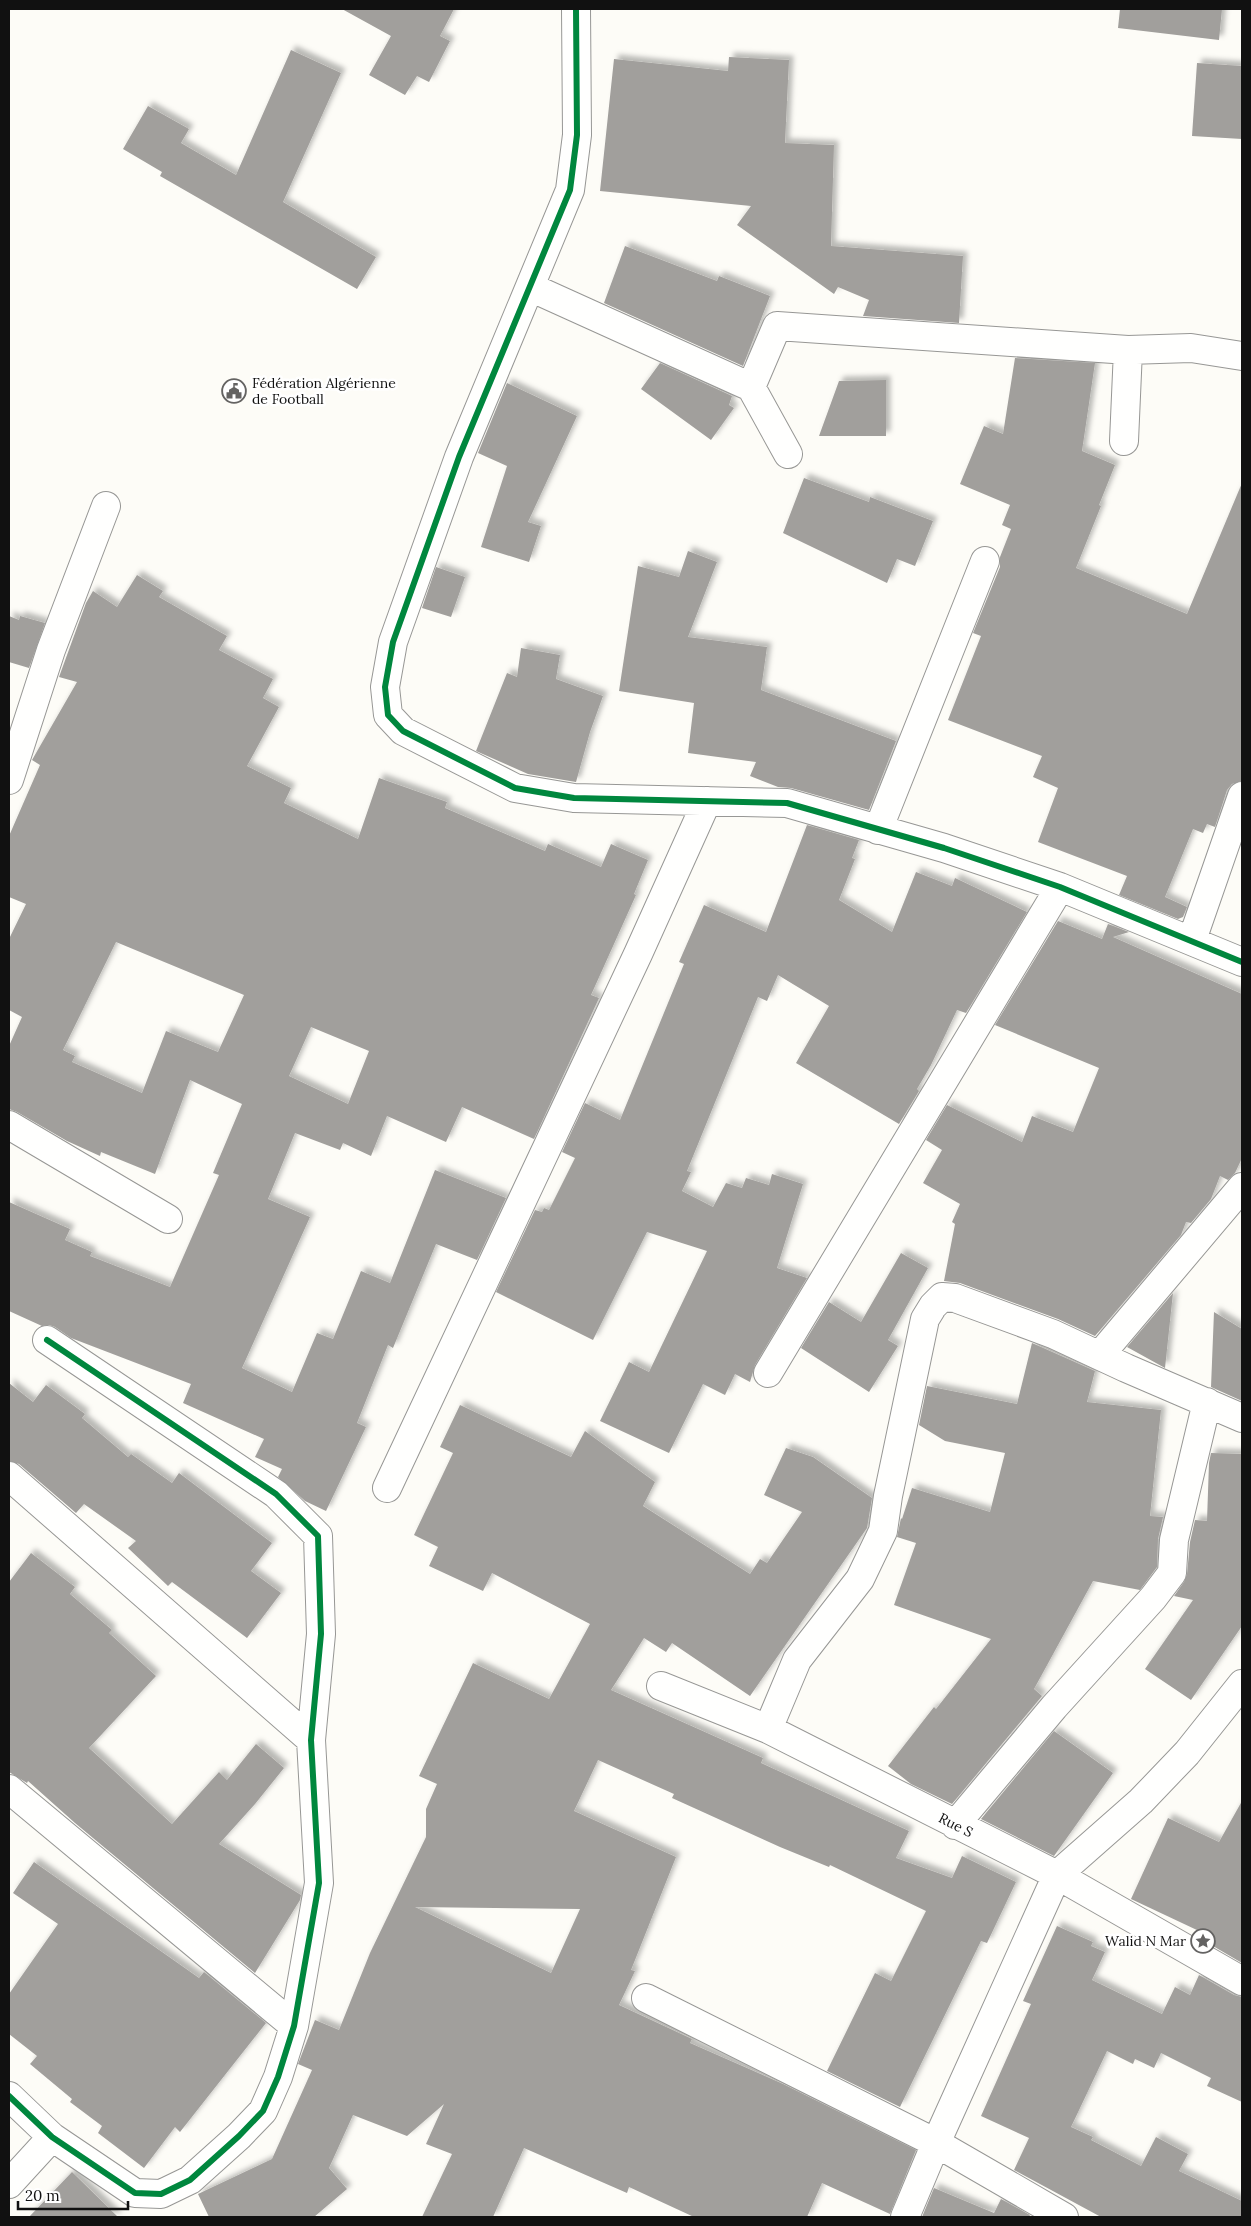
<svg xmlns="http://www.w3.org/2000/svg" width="1251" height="2226" font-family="Lora,serif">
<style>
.building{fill:#a19f9c;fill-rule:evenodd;filter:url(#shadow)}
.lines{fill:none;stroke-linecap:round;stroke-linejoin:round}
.minor-casing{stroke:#979795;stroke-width:30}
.minor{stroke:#fffffe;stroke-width:28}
.cycleway-casing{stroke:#fff;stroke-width:9}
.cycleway{stroke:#00873e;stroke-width:6}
.labels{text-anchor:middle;stroke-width:5;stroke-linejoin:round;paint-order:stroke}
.poi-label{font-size:14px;fill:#111;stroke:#fff;text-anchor:start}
.street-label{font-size:14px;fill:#111;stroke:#fff}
</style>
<defs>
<filter id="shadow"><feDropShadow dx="4.5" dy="-4.5" stdDeviation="2.5" flood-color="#0004"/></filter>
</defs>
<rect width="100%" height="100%" fill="#fdfcf7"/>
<path class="building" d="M 342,9 L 454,9 L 440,36 L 450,41 L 429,82 L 417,76 L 405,95 L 369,75 L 391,36 Z
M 1120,9 L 1222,9 L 1219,40 L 1118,28 Z
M 291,50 L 341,73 L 283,202 L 376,257 L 357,289 L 160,176 L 162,172 L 123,149 L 148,106 L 189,129 L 181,143 L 236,175 Z
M 729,57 L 789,60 L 785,143 L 834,145 L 831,246 L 963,256 L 959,323 L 863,316 L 869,300 L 838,287 L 834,294 L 737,225 L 751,206 L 600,191 L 614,59 L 728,71 Z
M 1197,63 L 1242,66 L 1242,139 L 1192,136 Z
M 625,246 L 717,281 L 719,276 L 770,296 L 743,366 L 604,303 Z
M 1015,358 L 1095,363 L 1082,451 L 1115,465 L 1099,505 L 1101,506 L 1076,568 L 1187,614 L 1242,483 L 1242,781 L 1232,784 L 1227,790 L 1215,827 L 1207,824 L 1203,833 L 1193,829 L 1165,897 L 1187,907 L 1183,917 L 1178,919 L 1119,895 L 1127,876 L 1038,842 L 1058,788 L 1033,777 L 1042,756 L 948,720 L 981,636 L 973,633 L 1000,567 L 1000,557 L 1011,529 L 1002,525 L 1010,505 L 960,484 L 984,426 L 1003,434 Z
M 660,363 L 732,396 L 729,405 L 734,408 L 711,440 L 641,389 Z
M 886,380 L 886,436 L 819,436 L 839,381 Z
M 507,383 L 577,416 L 528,522 L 541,526 L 529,562 L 481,547 L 507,466 L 478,453 Z
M 804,478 L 869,502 L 870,497 L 933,521 L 915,566 L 897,559 L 887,583 L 783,533 Z
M 688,551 L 717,562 L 688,637 L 767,647 L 761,690 L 896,741 L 869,810 L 791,788 L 778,787 L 750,776 L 756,762 L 688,753 L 694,703 L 619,691 L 638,566 L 679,577 Z
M 436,567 L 465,577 L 451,617 L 422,608 Z
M 137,575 L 163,591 L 159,597 L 227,636 L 219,650 L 273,679 L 263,698 L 279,707 L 247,766 L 291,788 L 284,803 L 358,839 L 379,778 L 447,802 L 445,808 L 545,851 L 548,844 L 601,867 L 611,844 L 648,860 L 634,894 L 636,895 L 591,995 L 599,998 L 534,1139 L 462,1107 L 446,1142 L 387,1116 L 371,1156 L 343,1143 L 340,1150 L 295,1133 L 268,1199 L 310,1217 L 242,1368 L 292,1392 L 317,1333 L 333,1339 L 361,1271 L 390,1283 L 435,1170 L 506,1198 L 477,1260 L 436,1244 L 393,1348 L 388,1345 L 357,1423 L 366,1427 L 326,1511 L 305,1501 L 278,1477 L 282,1469 L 255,1457 L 264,1439 L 183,1403 L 191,1384 L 71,1338 L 55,1327 L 49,1325 L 42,1326 L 9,1311 L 9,1202 L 70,1229 L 65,1240 L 92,1252 L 90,1256 L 170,1287 L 219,1175 L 213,1173 L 242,1104 L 190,1080 L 155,1174 L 101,1152 L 100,1156 L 67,1141 L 17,1112 L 9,1109 L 9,1046 L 22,1017 L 9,1010 L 9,939 L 26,904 L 9,897 L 9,836 L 40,765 L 32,760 L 77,682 L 59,677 L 86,603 L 93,591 L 117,607 ZM 116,942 L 244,995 L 218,1052 L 166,1031 L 142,1093 L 72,1062 L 75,1056 L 63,1050 ZM 311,1027 L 369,1051 L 348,1104 L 289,1076 Z
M 9,616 L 19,620 L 20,616 L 45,623 L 29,668 L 9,662 Z
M 521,648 L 560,655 L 556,679 L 603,696 L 590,732 L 576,782 L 528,774 L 476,751 L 507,673 L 517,677 Z
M 807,825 L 859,840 L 852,858 L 855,859 L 839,900 L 892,932 L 916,872 L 952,886 L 955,878 L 1027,912 L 966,1013 L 957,1010 L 931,1065 L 917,1089 L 919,1091 L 899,1124 L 796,1063 L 829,1006 L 778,975 L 767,1001 L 758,997 L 687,1171 L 691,1172 L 682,1191 L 713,1207 L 726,1183 L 742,1188 L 746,1178 L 769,1185 L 772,1174 L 803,1184 L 777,1268 L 807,1278 L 755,1365 L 750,1382 L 735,1374 L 725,1395 L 703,1384 L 669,1453 L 600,1421 L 629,1362 L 649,1372 L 707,1251 L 647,1232 L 593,1340 L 496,1292 L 535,1210 L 542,1212 L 544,1208 L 549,1210 L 575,1158 L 562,1152 L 585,1103 L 620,1120 L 684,964 L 679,962 L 704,905 L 766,932 Z
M 1058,921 L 1102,939 L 1108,924 L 1129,932 L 1113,937 L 1242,994 L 1242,1158 L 1235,1173 L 1228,1180 L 1220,1176 L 1211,1199 L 1191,1223 L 1186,1222 L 1181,1235 L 1095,1336 L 1058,1319 L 960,1283 L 944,1281 L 955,1224 L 952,1222 L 960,1204 L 923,1183 L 942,1150 L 926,1140 L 947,1105 L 1022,1142 L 1032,1116 L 1073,1132 L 1099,1068 L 995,1025 Z
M 901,1253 L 928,1268 L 888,1340 L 898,1346 L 869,1392 L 801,1348 L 829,1302 L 861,1322 Z
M 1173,1293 L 1165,1368 L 1127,1347 Z
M 1214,1312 L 1242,1329 L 1242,1401 L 1211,1387 Z
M 1032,1343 L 1095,1371 L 1087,1402 L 1161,1410 L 1150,1516 L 1163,1517 L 1158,1539 L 1157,1567 L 1140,1590 L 1093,1581 L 1034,1689 L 1042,1696 L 952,1804 L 911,1784 L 888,1766 L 934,1707 L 936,1709 L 991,1639 L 894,1605 L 916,1543 L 897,1537 L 901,1518 L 902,1519 L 912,1488 L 990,1512 L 1005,1453 L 945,1441 L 919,1425 L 927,1386 L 1017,1404 Z
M 9,1383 L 33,1402 L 46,1385 L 85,1414 L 82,1418 L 128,1457 L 131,1454 L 172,1483 L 179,1473 L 272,1543 L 251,1571 L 281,1593 L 247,1638 L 172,1582 L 168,1586 L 128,1548 L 136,1541 L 84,1504 L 76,1513 L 19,1464 L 9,1461 Z
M 460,1405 L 571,1457 L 585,1431 L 655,1482 L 643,1506 L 750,1574 L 760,1559 L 767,1563 L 802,1512 L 764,1495 L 786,1448 L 813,1457 L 872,1498 L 867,1528 L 750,1696 L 672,1643 L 666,1652 L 644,1638 L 611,1690 L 763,1758 L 761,1763 L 909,1831 L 896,1858 L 952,1878 L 962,1856 L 1016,1882 L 987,1943 L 981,1941 L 900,2107 L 827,2071 L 875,1973 L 891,1981 L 926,1911 L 830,1865 L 829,1867 L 780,1847 L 672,1798 L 674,1794 L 598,1760 L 574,1811 L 676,1857 L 631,1970 L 635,1971 L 619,2005 L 692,2039 L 690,2043 L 783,2084 L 916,2150 L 890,2214 L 822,2183 L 807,2217 L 694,2217 L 629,2187 L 627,2193 L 524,2148 L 493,2217 L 422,2217 L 452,2154 L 426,2144 L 444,2104 L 407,2136 L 353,2115 L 329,2168 L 347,2189 L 314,2217 L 209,2217 L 198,2194 L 272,2159 L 312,2070 L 298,2064 L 315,2020 L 339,2030 L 370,1953 L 426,1837 L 426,1809 L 437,1784 L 419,1776 L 473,1663 L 549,1699 L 590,1624 L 492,1573 L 483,1591 L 429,1566 L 438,1547 L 414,1535 L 453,1453 L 440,1447 ZM 415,1907 L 580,1909 L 551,1973 Z
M 1211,1453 L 1242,1454 L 1242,1626 L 1191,1700 L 1145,1669 L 1193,1600 L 1174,1596 L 1184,1582 L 1187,1574 L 1190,1542 L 1195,1520 L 1207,1521 L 1209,1463 Z
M 31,1553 L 75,1587 L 70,1594 L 112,1630 L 109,1633 L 156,1676 L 89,1748 L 172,1824 L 219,1772 L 227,1780 L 256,1744 L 284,1768 L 255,1804 L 219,1844 L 301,1895 L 300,1900 L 255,1973 L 75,1823 L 28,1781 L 27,1783 L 9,1772 L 9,1582 Z
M 1054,1731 L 1113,1773 L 1054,1856 L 981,1819 Z
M 1242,1801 L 1242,1963 L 1213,1946 L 1216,1939 L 1131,1899 L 1168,1818 L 1219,1842 Z
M 34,1862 L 199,1978 L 204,1972 L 266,2023 L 180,2132 L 175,2127 L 144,2168 L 98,2133 L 102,2126 L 70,2102 L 72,2099 L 30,2064 L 37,2056 L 9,2034 L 9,1994 L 58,1924 L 13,1893 Z
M 1057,1926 L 1093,1942 L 1091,1946 L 1105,1952 L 1092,1980 L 1162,2014 L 1175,1987 L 1190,1995 L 1199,1975 L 1234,1995 L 1242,1997 L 1242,2102 L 1207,2086 L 1211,2078 L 1161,2053 L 1154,2068 L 1135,2059 L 1133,2064 L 1107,2051 L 1071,2127 L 1093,2137 L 1091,2140 L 1141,2166 L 1156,2137 L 1188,2154 L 1179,2171 L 1242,2201 L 1242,2217 L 1101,2217 L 1014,2170 L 1029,2138 L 981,2116 L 1031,2004 L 1023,2001 Z
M 72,2172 L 118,2217 L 29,2217 Z
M 934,2188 L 994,2213 L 1001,2199 L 1030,2215 L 1029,2217 L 922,2217 Z"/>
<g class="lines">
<g class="minor-casing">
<path id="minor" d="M 576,9 L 577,135 L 570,190 L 459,457 L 393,642 L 385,687 L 388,715 L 403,731 L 515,788 L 574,798 L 787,803 L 944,848 L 1060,887 L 1242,962
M 530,287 L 751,387 L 788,454
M 1128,350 L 1191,348 L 1242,356
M 751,387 L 777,326 L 1128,350 L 1124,441
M 9,780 L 51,650 L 106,506
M 878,830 L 985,561
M 1192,940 L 1242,796
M 9,1125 L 168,1219
M 1100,1355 L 1242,1187
M 768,1373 L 1060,887
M 9,1476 L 311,1740
M 387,1488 L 638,954 L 707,801
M 661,1686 L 768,1729 L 1057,1875 L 1242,1981
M 768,1729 L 797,1660 L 860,1579 L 883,1531 L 888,1496 L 925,1319 L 933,1306 L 942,1297 L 955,1298 L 1053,1334 L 1126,1368 L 1242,1418
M 9,1789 L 294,2026
M 955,1825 L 1054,1707 L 1153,1598 L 1172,1573 L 1174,1540 L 1207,1402
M 646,1998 L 936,2143 L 1064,2217
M 9,2096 L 52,2137 L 135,2193 L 161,2194 L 190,2180 L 239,2136 L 263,2111 L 278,2077 L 294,2026 L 319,1883 L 311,1740 L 321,1634 L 318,1536 L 276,1494 L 47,1340
M 9,2184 L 52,2137
M 905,2217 L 936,2143 L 1057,1875 L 1141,1801 L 1187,1753 L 1242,1684"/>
</g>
<use href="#minor" class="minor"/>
<g class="cycleway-casing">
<path id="cycleway" d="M 576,9 L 577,135 L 570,190 L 459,457 L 393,642 L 385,687 L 388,715 L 403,731 L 515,788 L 574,798 L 787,803 L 944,848 L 1060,887 L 1242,962
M 9,2096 L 52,2137 L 135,2193 L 161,2194 L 190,2180 L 239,2136 L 263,2111 L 278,2077 L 294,2026 L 319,1883 L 311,1740 L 321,1634 L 318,1536 L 276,1494 L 47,1340"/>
</g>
<use href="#cycleway" class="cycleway"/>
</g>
<defs>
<g id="civic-ring" transform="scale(1.25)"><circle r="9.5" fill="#fff" stroke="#646362" stroke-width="1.5"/><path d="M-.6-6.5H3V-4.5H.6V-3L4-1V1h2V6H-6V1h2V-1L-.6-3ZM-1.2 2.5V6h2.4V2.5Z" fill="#646362"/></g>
<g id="sight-ring" transform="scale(1.25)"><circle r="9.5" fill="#fff" stroke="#646362" stroke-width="1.5"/><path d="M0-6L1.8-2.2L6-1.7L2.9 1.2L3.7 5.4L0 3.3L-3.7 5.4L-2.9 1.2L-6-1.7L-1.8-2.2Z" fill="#646362"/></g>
</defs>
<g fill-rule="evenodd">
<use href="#civic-ring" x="234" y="391"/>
<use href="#sight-ring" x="1203" y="1941"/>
</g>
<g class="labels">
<g class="poi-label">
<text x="252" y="388">Fédération Algérienne<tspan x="252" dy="16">de Football</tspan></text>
<text x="1186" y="1946" text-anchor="end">Walid N Mar</text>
</g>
<g class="street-label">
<text transform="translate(956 1825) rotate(27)" y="5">Rue S</text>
</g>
</g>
<rect width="1251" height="2226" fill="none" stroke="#111111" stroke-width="20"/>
<path d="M18 2201v8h110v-8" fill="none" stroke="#111111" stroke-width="2.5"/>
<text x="25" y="2201" font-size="15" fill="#111111" stroke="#ffffff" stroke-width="4" paint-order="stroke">20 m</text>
</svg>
